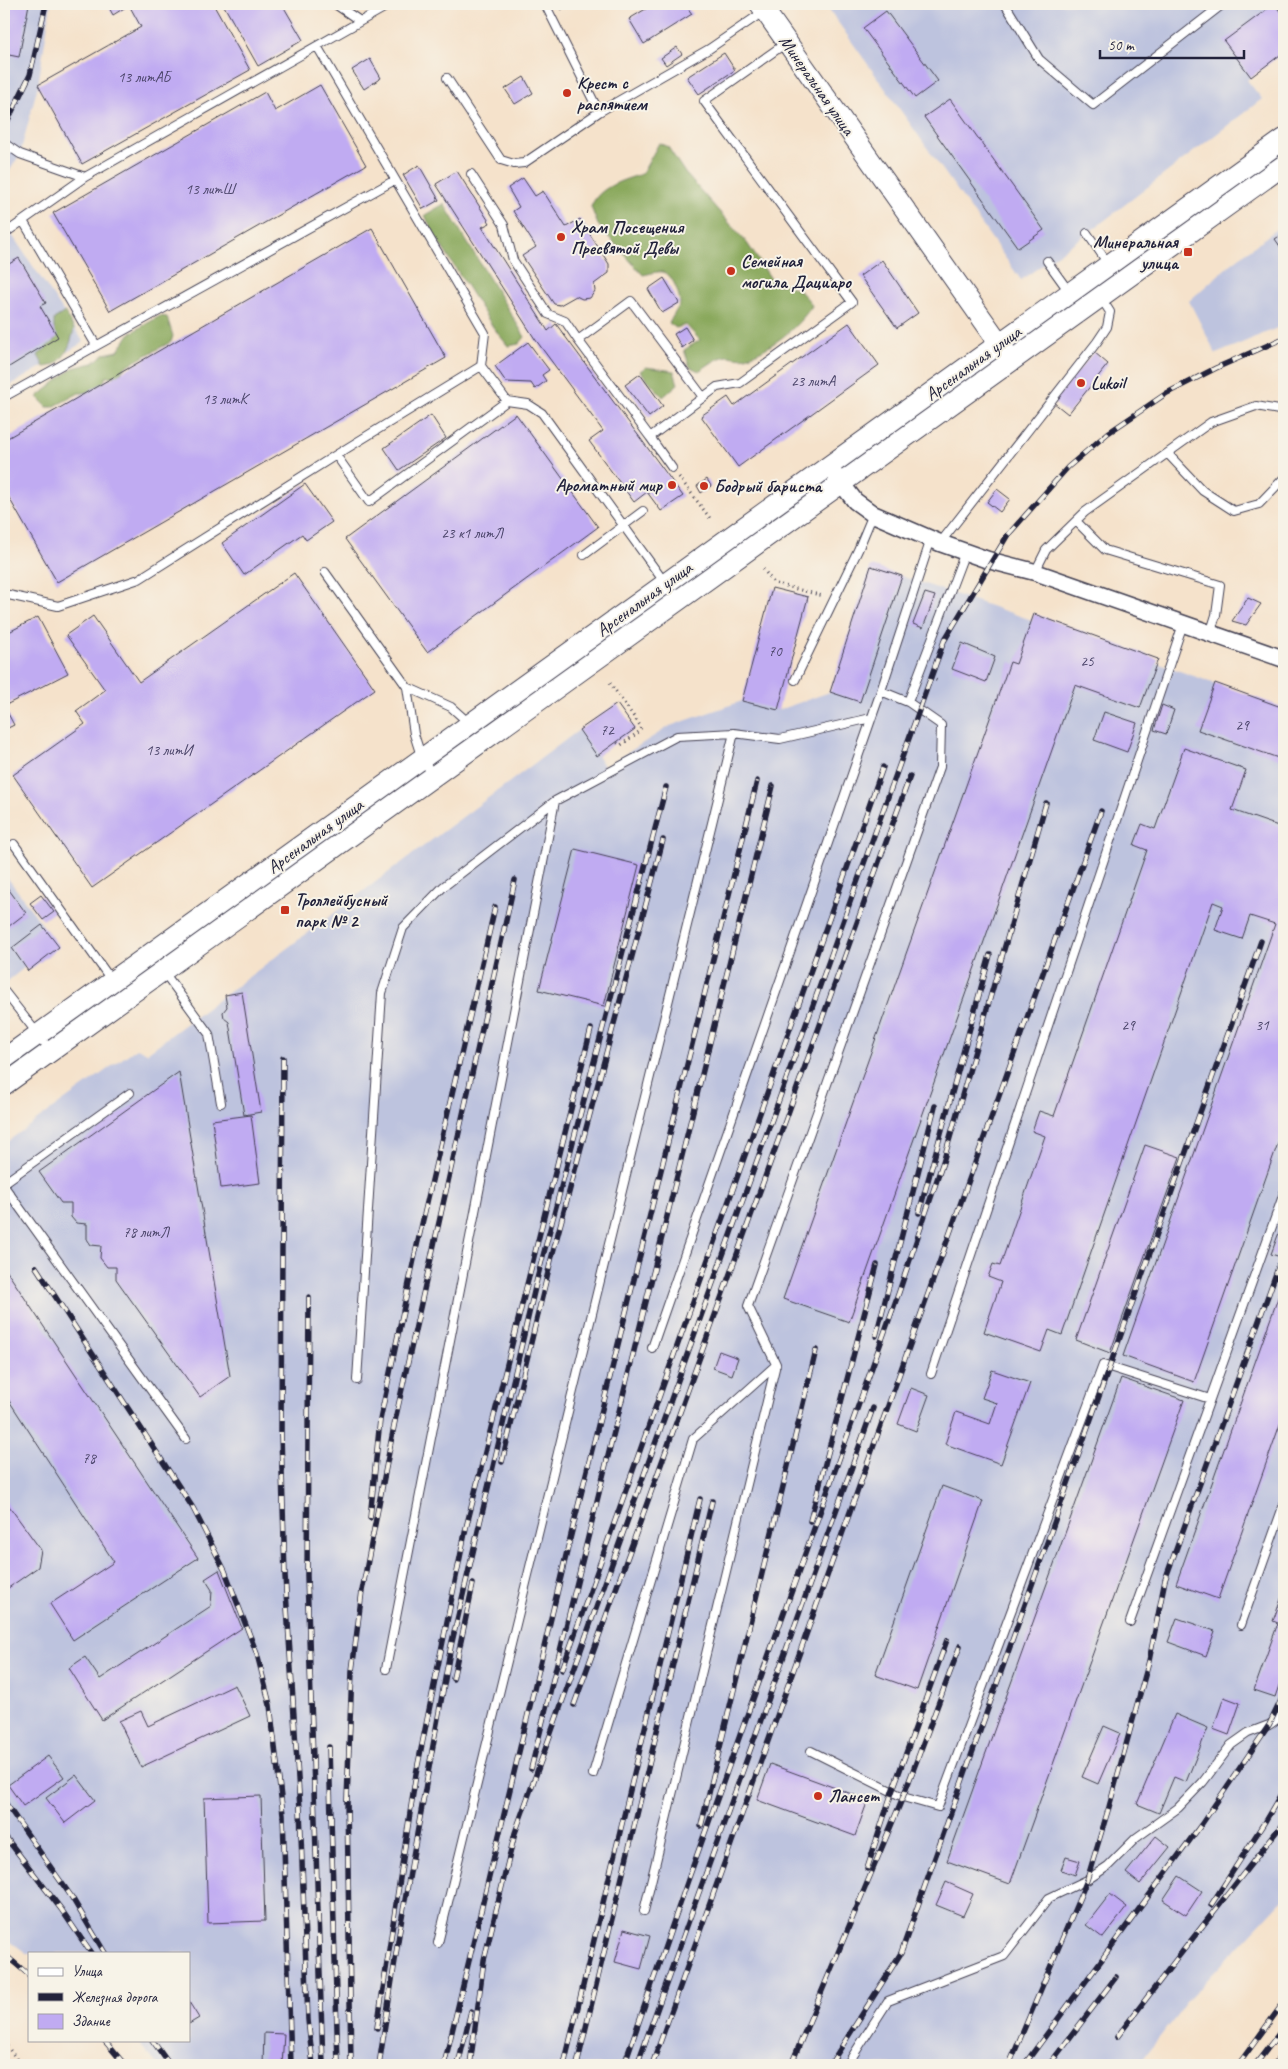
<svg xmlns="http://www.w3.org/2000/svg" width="1288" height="2069" font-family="Caveat,sans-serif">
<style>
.industrial{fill:#bdc3de}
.forest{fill:#89a85c;stroke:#56654c}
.building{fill:#c0abf2}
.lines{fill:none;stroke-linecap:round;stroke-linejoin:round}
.service-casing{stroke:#423f51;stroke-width:10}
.minor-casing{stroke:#423f51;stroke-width:19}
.tertiary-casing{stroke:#423f51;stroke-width:22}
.path{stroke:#423f51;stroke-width:3;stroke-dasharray:1 4;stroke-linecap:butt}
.service{stroke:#fff;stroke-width:8}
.minor{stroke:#fff;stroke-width:16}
.tertiary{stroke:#fff;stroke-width:20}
.rail-casing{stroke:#22223b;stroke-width:5.5}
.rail{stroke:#f7f3e8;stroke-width:4;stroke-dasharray:11;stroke-linecap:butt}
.poi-dot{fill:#c8321e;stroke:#f7f3e8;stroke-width:2}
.labels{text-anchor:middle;stroke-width:4;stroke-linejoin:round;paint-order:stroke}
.number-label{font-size:15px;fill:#4a4469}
.poi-label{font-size:18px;font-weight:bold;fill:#22223b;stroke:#f7f3e8;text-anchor:start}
.street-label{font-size:18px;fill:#22223b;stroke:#f7f3e8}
</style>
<rect width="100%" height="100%" fill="#f7f3e8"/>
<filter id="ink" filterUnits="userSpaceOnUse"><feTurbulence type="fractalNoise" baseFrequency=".02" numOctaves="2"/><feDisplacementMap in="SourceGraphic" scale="10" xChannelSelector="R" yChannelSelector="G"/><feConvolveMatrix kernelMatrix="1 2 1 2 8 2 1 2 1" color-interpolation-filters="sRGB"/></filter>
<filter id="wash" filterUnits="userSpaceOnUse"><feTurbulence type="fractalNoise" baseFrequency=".0096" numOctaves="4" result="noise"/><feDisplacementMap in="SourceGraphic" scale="20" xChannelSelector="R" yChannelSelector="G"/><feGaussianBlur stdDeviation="1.12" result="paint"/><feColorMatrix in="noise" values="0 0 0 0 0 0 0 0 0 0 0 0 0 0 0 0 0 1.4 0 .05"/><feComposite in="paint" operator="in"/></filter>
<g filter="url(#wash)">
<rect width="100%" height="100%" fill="#f5e2cb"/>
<path class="industrial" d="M 4,4 L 51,4 L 38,85 L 20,154 L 4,180 Z
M 825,4 L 1284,4 L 1284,52 L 1247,80 L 1262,99 L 1092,230 L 1021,280 Z
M 4,223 L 84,342 L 4,389 Z
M 1284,223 L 1284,325 L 1216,354 L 1189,301 L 1225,269 Z
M 871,566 L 1032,620 L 1034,614 L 1158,659 L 1157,663 L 1284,708 L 1284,1898 L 1190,1998 L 1138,2065 L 158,2065 L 136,2040 L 189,2040 L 189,1953 L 29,1953 L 29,1955 L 4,1937 L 4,1144 L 137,1048 L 147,1053 L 579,730 L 605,767 L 670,726 L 742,701 L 778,710 L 830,692 Z
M 4,873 L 59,947 L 28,971 L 25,967 L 4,984 Z"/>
<path class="forest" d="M 659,143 L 668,147 L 685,173 L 747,243 L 775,285 C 790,282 805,292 812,306 C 796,329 773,348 746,357 C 740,359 733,356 727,356 C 718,357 707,366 699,371 L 690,367 L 684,350 L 700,340 L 686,325 L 676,328 L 669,323 L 680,304 C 680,296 673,274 663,272 C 657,271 649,274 643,275 L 598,225 L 591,207 C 598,187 623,180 642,174 Z
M 444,204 L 525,337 L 519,344 L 508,346 L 493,327 L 433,233 L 425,215 Z
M 65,312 L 74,329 C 70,346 64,366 44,367 L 38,355 L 54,341 L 54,319 Z
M 160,316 L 167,317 L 173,336 L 171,342 L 126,366 L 118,376 L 106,377 L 98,393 L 79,393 L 53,407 L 47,407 L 37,397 L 73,368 L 93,363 L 104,354 L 118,351 L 129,334 Z
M 646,367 L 674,371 L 678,384 L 663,397 L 640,371 Z"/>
<g id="blocks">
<path class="building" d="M 4,4 L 29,4 L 19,57 L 4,54 Z
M 107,4 L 213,4 L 250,70 L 82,164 L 38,85 L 141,27 L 129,5 L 113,15 Z
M 223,4 L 282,4 L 303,40 L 258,66 Z
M 654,4 L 685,4 L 692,14 L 644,44 L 629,19 Z
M 1274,4 L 1284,16 L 1284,52 L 1251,77 L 1224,41 Z
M 886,11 L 938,81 L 915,98 L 863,28 Z
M 677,47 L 682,54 L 666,65 L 661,58 Z
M 724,53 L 735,70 L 699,94 L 687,77 Z
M 370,59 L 381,78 L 364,89 L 352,70 Z
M 524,77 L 533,93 L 515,104 L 505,89 Z
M 320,85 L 366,165 L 110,311 L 53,213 L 265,92 L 275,111 Z
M 950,99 L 1044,230 L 1018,248 L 924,117 Z
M 419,165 L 439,200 L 423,209 L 403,175 Z
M 457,171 L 490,223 L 482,227 L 548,331 L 556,324 L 683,496 L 661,511 L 647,492 L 634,502 L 589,441 L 603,431 L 535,339 L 436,184 Z
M 523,178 L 535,196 L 543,191 L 566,227 L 580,219 L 609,264 L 609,273 L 594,284 L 595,291 L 590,298 L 582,299 L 576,296 L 560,305 L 554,304 L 522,256 L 536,247 L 513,211 L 519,207 L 508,188 Z
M 372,228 L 446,358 L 57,582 L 4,489 L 4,440 Z
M 1284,233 L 1284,252 L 1275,239 Z
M 19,258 L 46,303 L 40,306 L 58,337 L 4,370 L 4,267 Z
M 882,260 L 918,313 L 897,328 L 860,276 Z
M 664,278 L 679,303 L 662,313 L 648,289 Z
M 849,323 L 879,365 L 738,467 L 701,416 L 728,397 L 734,406 Z
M 685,327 L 693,340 L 682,348 L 674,334 Z
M 528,342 L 549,370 L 542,375 L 546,381 L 535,389 L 531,383 L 506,382 L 495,366 Z
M 1094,352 L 1108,364 L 1068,414 L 1053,402 Z
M 640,374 L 663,406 L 649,417 L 625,385 Z
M 516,414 L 598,527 L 427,652 L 345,539 Z
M 431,415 L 446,438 L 399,470 L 384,448 Z
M 707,479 L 711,486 L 701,493 L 697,486 Z
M 305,484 L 332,522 L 306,540 L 302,534 L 244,575 L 222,543 Z
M 997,489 L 1010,499 L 1000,512 L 987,502 Z
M 871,566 L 902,576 L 860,702 L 830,692 Z
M 294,573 L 375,689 L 92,888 L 13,775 L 85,724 L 76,711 L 105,690 L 66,635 L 93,616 L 139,682 Z
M 772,588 L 808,597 L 778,710 L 742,701 Z
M 925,593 L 935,596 L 923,628 L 913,624 Z
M 1248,598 L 1261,604 L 1246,625 L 1232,621 Z
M 1034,614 L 1158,659 L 1140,708 L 1075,685 L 849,1322 L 783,1299 L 1010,662 L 1016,664 Z
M 38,617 L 68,673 L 4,706 L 4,628 L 7,633 Z
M 962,643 L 995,657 L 986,682 L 952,669 Z
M 1215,683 L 1284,708 L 1284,760 L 1198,730 Z
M 617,704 L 635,729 L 597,756 L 579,730 Z
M 1162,705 L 1174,710 L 1166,734 L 1154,730 Z
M 4,706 L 14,725 L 4,730 Z
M 1104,712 L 1137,723 L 1127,752 L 1094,740 Z
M 1184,748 L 1246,770 L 1232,810 L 1284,828 L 1284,1126 L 1194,1382 L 1123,1356 L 1275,924 L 1250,916 L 1242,939 L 1215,930 L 1223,906 L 1213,902 L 1062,1335 L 1049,1330 L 1041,1352 L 984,1332 L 1001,1282 L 988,1277 L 993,1264 L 1000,1266 L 1045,1136 L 1032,1131 L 1039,1111 L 1054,1116 L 1147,850 L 1134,845 L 1142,824 L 1155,829 Z
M 575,849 L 639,865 L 604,1006 L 539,990 Z
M 4,883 L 26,913 L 4,930 Z
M 41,895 L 54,912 L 43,920 L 30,903 Z
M 42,925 L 59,947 L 28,971 L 12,948 Z
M 242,992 L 261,1112 L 244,1115 L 229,1022 L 224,1018 L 223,1012 L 227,1007 L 225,995 Z
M 179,1072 L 230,1376 L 200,1397 L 116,1279 L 116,1267 L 107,1267 L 100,1258 L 101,1246 L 91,1245 L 87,1239 L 87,1224 L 76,1223 L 71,1217 L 71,1203 L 61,1203 L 39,1172 Z
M 251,1115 L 260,1183 L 221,1188 L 212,1120 Z
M 1145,1145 L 1180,1157 L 1110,1353 L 1076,1340 Z
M 1284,1219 L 1284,1258 L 1271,1254 Z
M 4,1267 L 198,1558 L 73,1640 L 50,1604 L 114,1562 L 4,1393 Z
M 1284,1281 L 1284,1413 L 1218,1599 L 1176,1584 Z
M 719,1351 L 738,1358 L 732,1375 L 713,1368 Z
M 992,1370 L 1030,1383 L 1001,1464 L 945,1444 L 956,1412 L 990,1424 L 997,1403 L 982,1398 Z
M 1121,1378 L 1184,1400 L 1010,1884 L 947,1861 Z
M 911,1388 L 929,1395 L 916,1431 L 898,1424 Z
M 942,1486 L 983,1501 L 917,1690 L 875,1675 Z
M 4,1499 L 41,1550 L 38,1567 L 4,1591 Z
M 219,1570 L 242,1628 L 102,1720 L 69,1668 L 85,1657 L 100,1679 L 211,1606 L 212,1590 L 205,1579 Z
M 1284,1591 L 1284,1671 L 1275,1697 L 1254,1690 L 1278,1623 L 1273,1621 Z
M 1177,1618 L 1215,1631 L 1206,1656 L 1168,1642 Z
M 235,1685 L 250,1716 L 141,1767 L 119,1721 L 141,1711 L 148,1726 Z
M 1224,1697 L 1240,1703 L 1229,1735 L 1213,1729 Z
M 1175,1714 L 1208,1728 L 1186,1782 L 1174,1777 L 1159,1813 L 1137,1804 Z
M 1104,1726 L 1120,1733 L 1098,1784 L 1082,1777 Z
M 48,1756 L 64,1777 L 23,1806 L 8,1785 Z
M 770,1764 L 868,1800 L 855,1836 L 757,1800 Z
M 76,1775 L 95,1800 L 65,1823 L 46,1798 Z
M 261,1796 L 265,1921 L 208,1923 L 204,1798 Z
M 1156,1836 L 1170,1847 L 1140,1884 L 1126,1873 Z
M 1066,1857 L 1080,1861 L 1075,1875 L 1061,1870 Z
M 1179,1876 L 1202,1891 L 1186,1915 L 1163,1900 Z
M 946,1882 L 973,1894 L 963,1916 L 936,1905 Z
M 1110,1894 L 1127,1907 L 1103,1938 L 1086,1925 Z
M 624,1929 L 650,1936 L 641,1969 L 615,1962 Z
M 189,2002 L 199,2018 L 189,2024 Z
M 264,2033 L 284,2034 L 282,2065 L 263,2065 Z"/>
</g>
</g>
<g filter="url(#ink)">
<use href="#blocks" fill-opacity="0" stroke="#423f51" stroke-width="1"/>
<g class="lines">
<g class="service-casing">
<path id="service" d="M 335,4 L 360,21
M 545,4 L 599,112
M 1005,4 L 1039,59 L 1093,105 L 1223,4
M 317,46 L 485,333 L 481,366 L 507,401 L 528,404 L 542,413 L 665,583
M 447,78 L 501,160 L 514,164 L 524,163 L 599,112 L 709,49 L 763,12
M 4,143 L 20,154 L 85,177 L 391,4
M 471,174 L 504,225 L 513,260 L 548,314 L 565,321 L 578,340
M 23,221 L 96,345
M 1087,233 L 1109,265
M 4,234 L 85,177
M 1047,261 L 1070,293
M 4,397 L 395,180
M 650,437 L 578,340 L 631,301 L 703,397
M 1168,454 L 1203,491 L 1234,511 L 1259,504 L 1284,478
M 336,455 L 369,502 L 507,401
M 672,468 L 650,437 L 717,387 L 740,383 L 852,302 L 704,101 L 786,43
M 1076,521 L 1105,550 L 1220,585 L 1216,615 L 1210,634
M 940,543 L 1097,342 L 1107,327 L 1110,312 L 1101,298
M 584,555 L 643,511
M 325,572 L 407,687
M 1035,572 L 1046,550 L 1085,512 L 1211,422 L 1256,406 L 1279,410 L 1284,416
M 4,594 L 58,606 L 139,579 L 336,455 L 481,366
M 795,680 L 858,550 L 873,514
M 908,702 L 965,552
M 434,776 L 422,759 L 414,734 L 407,687 L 451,707 L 470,724
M 14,844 L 112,981
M 163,971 L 209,1034 L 221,1103
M 4,991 L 51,1051
M 4,1183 L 130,1093
M 4,1186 L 186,1439
M 652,1348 L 881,691 L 931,539
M 931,1374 L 1183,624
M 357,1380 L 382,993 L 403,928 L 443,887 L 555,801
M 1130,1622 L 1284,1193
M 1241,1625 L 1284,1504
M 386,1669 L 555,801 L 677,736 L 734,733 L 780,739 L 871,718
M 811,1751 L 903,1797 L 938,1807 L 1103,1365 L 1210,1399
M 593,1774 L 693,1439 L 776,1365
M 644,1911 L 776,1364 L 748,1306 L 940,767 L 941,725 L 908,702 L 881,691
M 438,1943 L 734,733
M 847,2065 L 888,2001 L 1004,1956 L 1049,1898 L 1087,1880 L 1108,1866 L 1136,1838 L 1178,1808 L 1203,1782 L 1231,1745 L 1248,1733 L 1269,1725 L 1284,1714"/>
</g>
<g class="minor-casing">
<path id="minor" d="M 829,467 L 855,501 L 873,514 L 940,543 L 988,560 L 1035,572 L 1284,659"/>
</g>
<g class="tertiary-casing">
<path id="tertiary" d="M 760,4 L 1007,354
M 4,1059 L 1284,139
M 4,1085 L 1284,165"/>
</g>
<path class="path" d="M 561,9 L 571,4
M 679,477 L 712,521
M 763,569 L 774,583 L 823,596
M 931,678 L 940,682
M 610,683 L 641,727 L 640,731 L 621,745 L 616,742
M 4,2042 L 21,2065"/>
<use href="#service" class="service"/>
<use href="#minor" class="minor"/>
<use href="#tertiary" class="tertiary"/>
<g class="rail-casing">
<path id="rail" d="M 4,128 L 30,75 L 46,4
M 283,1058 L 281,1434 L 285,1576 L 300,1809 L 308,2020 L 313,2065
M 919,1213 L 990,955
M 36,1267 L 193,1508 L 225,1571 L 257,1654 L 270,1705 L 283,1814 L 291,2065
M 309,1297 L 307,1576 L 323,2065
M 876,1336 L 935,1106
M 502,1462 L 552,1256 L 663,840
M 370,1518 L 380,1420 L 416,1250 L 495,907
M 810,1521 L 877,1265
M 562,1670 L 883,767
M 453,1679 L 473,1584
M 574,1705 L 910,776
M 329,1747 L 338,2065
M 531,1769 L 773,786
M 4,1801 L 71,1896 L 105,1953
M 701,1826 L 816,1350
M 4,1835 L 61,1909 L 91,1953
M 867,1869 L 892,1792 L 947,1640
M 1211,1905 L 1264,1823 L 1284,1789
M 4,1954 L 29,1975
M 377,2028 L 416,1774 L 466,1528 L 591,1029
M 1117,2037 L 1175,1961 L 1284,1822
M 104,2040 L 125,2065
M 152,2040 L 170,2065
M 351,2065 L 347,1800 L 352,1671 L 362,1591 L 396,1416 L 515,880
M 379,2065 L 400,1928 L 451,1646 L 537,1279 L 666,787
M 444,2065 L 569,1543 L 757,781
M 458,2065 L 471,2011
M 470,2065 L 484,1960 L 515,1833 L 944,641 L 1007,536 L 1068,467 L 1108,433 L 1167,393 L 1216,368 L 1284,338
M 564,2065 L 700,1499
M 577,2065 L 712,1501
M 624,2065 L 688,1880 L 899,1292 L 943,1162 L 1046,803
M 637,2065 L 873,1408
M 652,2065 L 1101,811
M 791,2065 L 903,1797 L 960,1646
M 830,2065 L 901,1953 L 1261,941
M 1009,2065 L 1087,1880 L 1109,1807 L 1149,1661 L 1165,1580 L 1282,1257
M 1024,2065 L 1201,1825 L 1269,1725 L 1284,1694
M 1049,2065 L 1116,1977
M 1238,2065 L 1284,2002
M 1255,2065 L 1284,2027
M 1274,2065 L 1284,2051"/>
</g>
<use href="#rail" class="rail"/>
</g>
</g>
<g class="poi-dot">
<circle cx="567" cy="93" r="5"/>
<circle cx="561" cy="237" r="5"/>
<rect x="1183" y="247" width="10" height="10" rx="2.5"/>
<circle cx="731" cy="271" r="5"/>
<circle cx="1081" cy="383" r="5"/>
<circle cx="672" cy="485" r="5"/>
<circle cx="704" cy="486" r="5"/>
<rect x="280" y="905" width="10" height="10" rx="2.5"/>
<circle cx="818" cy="1796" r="5"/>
</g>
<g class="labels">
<g class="number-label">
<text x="144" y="82">13 литАБ</text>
<text x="210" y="194">13 литШ</text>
<text x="813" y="386">23 литА</text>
<text x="225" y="404">13 литК</text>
<text x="472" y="538">23 к1 литЛ</text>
<text x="775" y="656">70</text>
<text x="1087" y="666">25</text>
<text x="1242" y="730">29</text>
<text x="607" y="735">72</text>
<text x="169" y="755">13 литИ</text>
<text x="1128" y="1030">29</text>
<text x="1262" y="1030">31</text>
<text x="146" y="1237">78 литЛ</text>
<text x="89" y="1463">78</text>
</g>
<g class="poi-label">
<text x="577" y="89">Крест с<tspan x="577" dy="21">распятием</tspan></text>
<text x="571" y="233">Храм Посещения<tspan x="571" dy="21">Пресвятой Девы</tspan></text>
<text x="1178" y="248" text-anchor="end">Минеральная<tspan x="1178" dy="21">улица</tspan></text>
<text x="741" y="267">Семейная<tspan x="741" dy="21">могила Дациаро</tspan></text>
<text x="1091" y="389">Lukoil</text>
<text x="662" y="491" text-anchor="end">Ароматный мир</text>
<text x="714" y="492">Бодрый бариста</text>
<text x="295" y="906">Троллейбусный<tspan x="295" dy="21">парк № 2</tspan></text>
<text x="828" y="1802">Лансет</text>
</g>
<g class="street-label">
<text transform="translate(817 85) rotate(55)" y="6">Минеральная улица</text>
<text transform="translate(973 363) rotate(-36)" y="6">Арсенальная улица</text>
<text transform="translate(644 599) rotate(-36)" y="6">Арсенальная улица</text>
<text transform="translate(315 836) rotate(-36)" y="6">Арсенальная улица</text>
</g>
</g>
<rect width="1288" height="2069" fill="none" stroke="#f7f3e8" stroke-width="20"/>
<rect x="28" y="1952" width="162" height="90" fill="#f7f3e8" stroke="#a29fa3"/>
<rect x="38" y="1968" width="25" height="8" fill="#ffffff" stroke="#a29fa3"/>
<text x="72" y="1976" font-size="15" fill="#22223b">Улица</text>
<rect x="38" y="1993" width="25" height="8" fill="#22223b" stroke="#a29fa3"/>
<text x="72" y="2002" font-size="15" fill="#22223b">Железная дорога</text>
<rect x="38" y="2014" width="25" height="15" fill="#c0abf2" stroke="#a29fa3"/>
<text x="72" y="2026" font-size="15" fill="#22223b">Здание</text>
<path d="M1100 50v8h144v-8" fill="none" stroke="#22223b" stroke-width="2.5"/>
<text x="1108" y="50" font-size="15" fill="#22223b" stroke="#f7f3e8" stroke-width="4" paint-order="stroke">50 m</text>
</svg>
